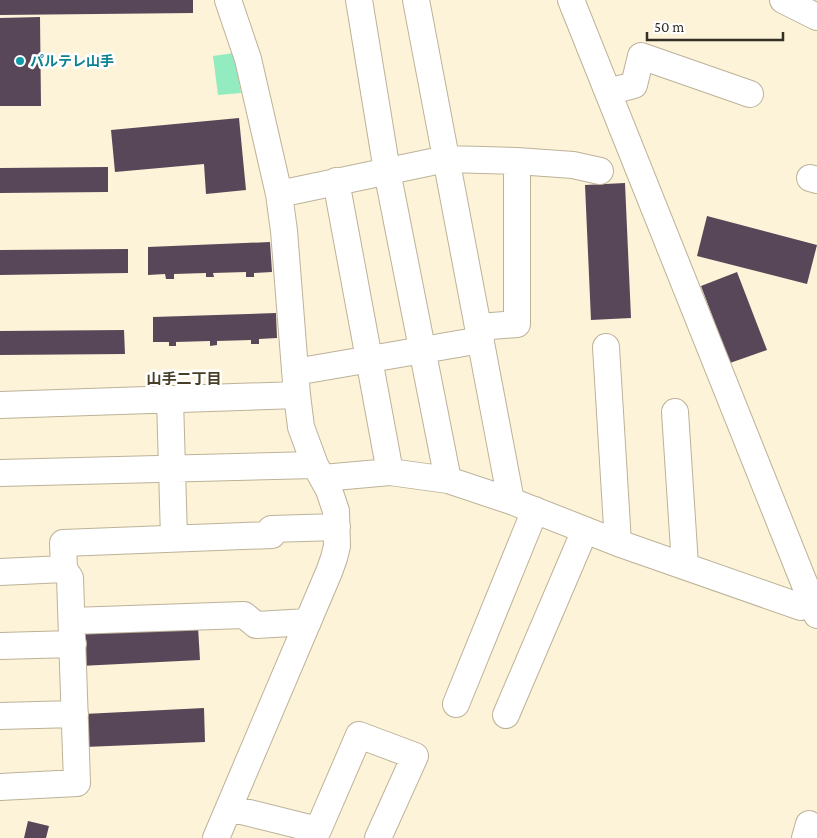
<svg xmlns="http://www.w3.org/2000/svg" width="817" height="838" font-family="'Crimson Pro','Noto Sans JP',serif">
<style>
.green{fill:#93ecbf}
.building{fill:#584759}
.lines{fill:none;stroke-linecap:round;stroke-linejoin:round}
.minor-casing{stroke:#bcb299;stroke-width:28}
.minor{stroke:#fff;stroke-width:26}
.culture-dot{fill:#0f9aa8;stroke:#fff;stroke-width:2}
.labels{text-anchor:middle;stroke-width:5;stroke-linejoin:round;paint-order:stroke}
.culture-label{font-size:14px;font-weight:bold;fill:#0d838f;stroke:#fff;text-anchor:start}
.neighbourhood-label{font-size:15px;font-weight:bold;fill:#483f29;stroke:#fff}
</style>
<rect width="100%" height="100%" fill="#fdf3d8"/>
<path class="green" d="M 234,53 L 241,93 L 218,95 L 213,56 Z"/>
<path class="building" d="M 0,0 L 193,0 L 193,13 L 0,15 Z
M 40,17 L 41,106 L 0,106 L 0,18 Z
M 239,118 L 246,190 L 206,194 L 204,164 L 115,172 L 111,130 Z
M 108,167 L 108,192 L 0,193 L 0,168 Z
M 625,183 L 631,318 L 591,320 L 585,185 Z
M 707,216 L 817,245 L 807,284 L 697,256 Z
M 270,242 L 272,272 L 254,273 L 254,277 L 246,277 L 246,272 L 213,273 L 214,277 L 206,277 L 206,273 L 174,274 L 174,279 L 166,279 L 165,274 L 148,275 L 148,247 Z
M 128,249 L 128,273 L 0,275 L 0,250 Z
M 737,272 L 767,350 L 730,363 L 701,286 Z
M 276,313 L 277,338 L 259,339 L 259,344 L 251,344 L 251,340 L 217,341 L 217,345 L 210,346 L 210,341 L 176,342 L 176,346 L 169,346 L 169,342 L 153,342 L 153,317 Z
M 124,330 L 125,354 L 0,355 L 0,331 Z
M 198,627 L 200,660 L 80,666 L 78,632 Z
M 204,708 L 205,742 L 85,747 L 84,714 Z
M 28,821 L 49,826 L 46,838 L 24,838 Z"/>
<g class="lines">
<g class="minor-casing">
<path id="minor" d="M 359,0 L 387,171 L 448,480
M 416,0 L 511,501
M 571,0 L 817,615
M 783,0 L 817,17
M 608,92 L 634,85 L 641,56 L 750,94
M 810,178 L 817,180
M 336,181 L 390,472
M 279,194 L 446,159 L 517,161 L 573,165 L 600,171
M 479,327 L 517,324 L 517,161
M 606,347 L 618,543
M 295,372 L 481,340
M 170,399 L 174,538
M 0,405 L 297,395
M 675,412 L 685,565
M 0,473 L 315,465
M 323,478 L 390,472 L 448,480 L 511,501 L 618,543 L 801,607 L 812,603 L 817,598
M 0,572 L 64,569
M 72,621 L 244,615 L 256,625 L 308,622
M 0,646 L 73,644
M 456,704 L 535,510
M 506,715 L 585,530
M 0,716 L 75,714
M 0,787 L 77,783 L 70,578 L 64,569 L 63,543 L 272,535 L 271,529 L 337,527
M 229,808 L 318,830 L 359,735 L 415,756 L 378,838
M 216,838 L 329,572 L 334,558 L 337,546 L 336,511 L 329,490 L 315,465 L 301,427 L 297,395 L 284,231 L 279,194 L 248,59 L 228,0
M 805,838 L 809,824"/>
</g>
<use href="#minor" class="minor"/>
</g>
<circle class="culture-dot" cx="20" cy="61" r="5"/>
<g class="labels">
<g class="culture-label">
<text x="30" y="66">パルテレ山手</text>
</g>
<g class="neighbourhood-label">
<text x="184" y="384">山手二丁目</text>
</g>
</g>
<path d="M647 32v8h136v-8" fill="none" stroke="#332f25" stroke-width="2.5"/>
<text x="654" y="32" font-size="15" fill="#332f25" stroke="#ffffff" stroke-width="4" paint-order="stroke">50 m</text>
</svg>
